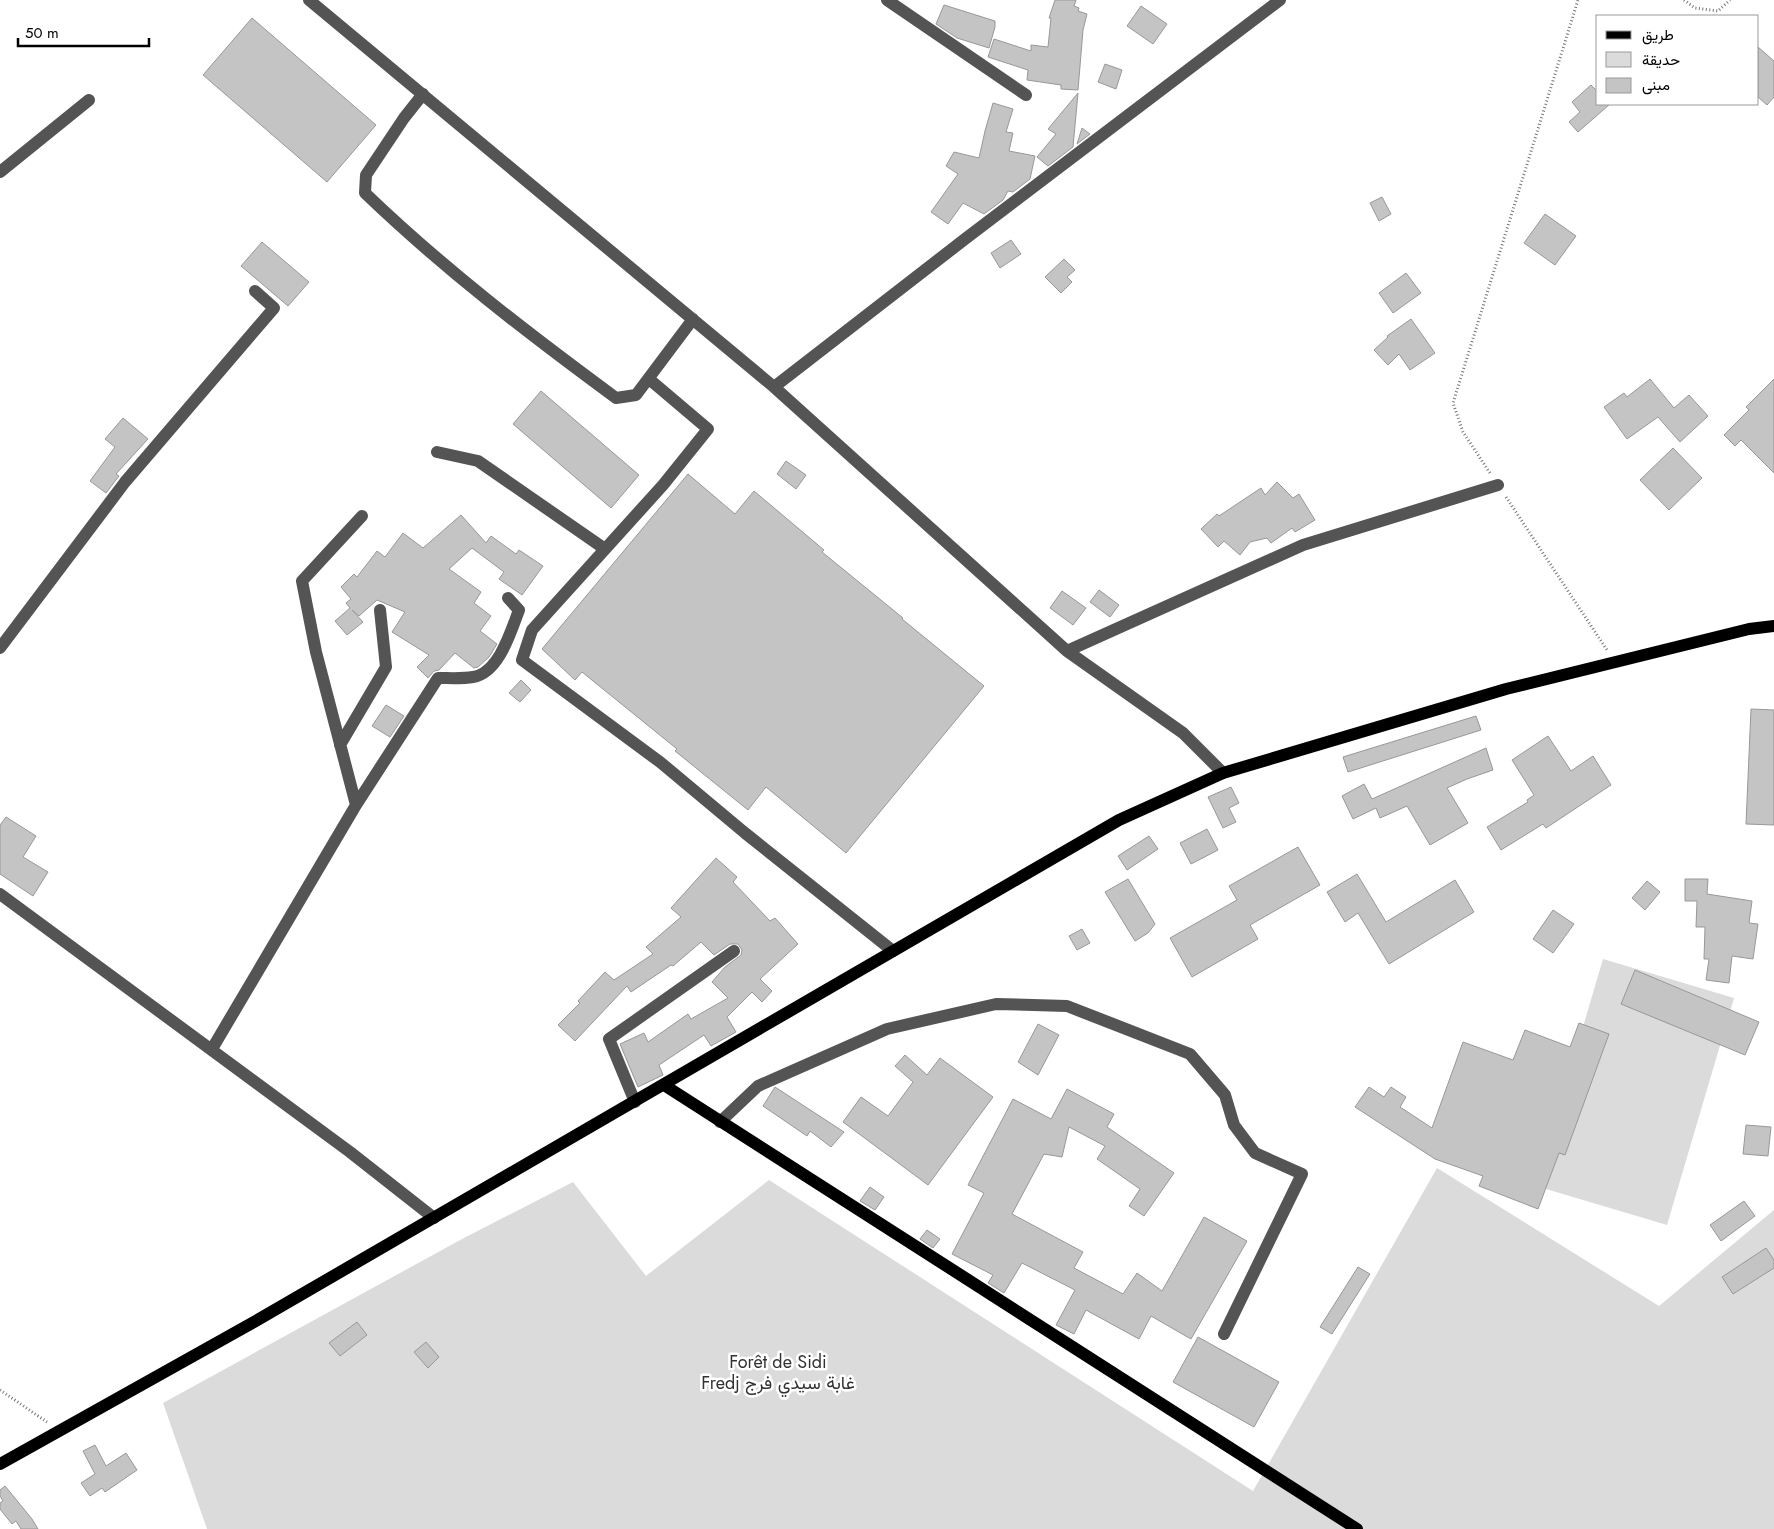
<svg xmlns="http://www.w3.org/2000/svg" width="1774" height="1529" font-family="Jost,Vazirmatn,sans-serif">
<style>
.green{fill:#dbdbdb}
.building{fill:#c4c4c4;stroke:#989898}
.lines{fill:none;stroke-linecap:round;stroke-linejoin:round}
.path{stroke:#767676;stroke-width:3;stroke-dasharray:1 2.5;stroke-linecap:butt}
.minor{stroke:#545454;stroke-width:12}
.major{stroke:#000;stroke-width:12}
.labels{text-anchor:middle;stroke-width:5;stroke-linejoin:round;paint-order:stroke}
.park-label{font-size:18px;fill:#323232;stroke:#fff}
</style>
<rect width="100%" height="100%" fill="#fff"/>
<path class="green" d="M 1603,959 L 1734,998 L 1667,1225 L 1536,1186 Z
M 1437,1168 L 1659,1306 L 1774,1210 L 1774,1529 L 207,1529 L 163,1403 L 462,1239 L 573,1182 L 646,1276 L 769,1180 L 1253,1491 Z"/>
<path class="building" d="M 1055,0 L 1076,0 L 1074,6 L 1079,8 L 1078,11 L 1087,14 L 1083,30 L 1078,90 L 1061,89 L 1061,85 L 1027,80 L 1028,70 L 988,57 L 994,39 L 1031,51 L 1031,45 L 1048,47 L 1051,18 L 1049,18 Z
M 944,5 L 995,21 L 995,27 L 989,48 L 957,38 L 936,24 Z
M 1141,6 L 1167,24 L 1153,44 L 1127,26 Z
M 252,18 L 376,125 L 327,182 L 203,75 Z
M 1758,47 L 1774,61 L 1774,97 L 1767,105 L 1758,97 Z
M 1105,64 L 1122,70 L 1116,89 L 1098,82 Z
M 1591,85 L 1598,92 L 1598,104 L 1610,104 L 1578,132 L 1569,122 L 1580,112 L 1572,102 Z
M 1078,93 L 1073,147 L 1048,166 L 1037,157 L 1056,134 L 1048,129 Z
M 993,103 L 1013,109 L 1006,132 L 1013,133 L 1009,151 L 1035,156 L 1030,179 L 1013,192 L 1008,191 L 1003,200 L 984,214 L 963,203 L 948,224 L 931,212 L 958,174 L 946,166 L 954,152 L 979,158 L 985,131 Z
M 1082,128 L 1090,134 L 1077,144 Z
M 1382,197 L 1391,214 L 1379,221 L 1370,203 Z
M 1545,214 L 1576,236 L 1555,265 L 1524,243 Z
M 1011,240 L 1021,254 L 1000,268 L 991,253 Z
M 262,242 L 309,282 L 288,306 L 241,266 Z
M 1064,259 L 1075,270 L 1067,277 L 1072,282 L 1061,293 L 1045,277 Z
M 1406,273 L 1421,293 L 1393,313 L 1379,293 Z
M 1411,319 L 1435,353 L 1410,370 L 1399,354 L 1388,365 L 1374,350 L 1388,337 L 1387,336 Z
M 1650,379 L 1674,408 L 1689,395 L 1708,416 L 1680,442 L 1658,417 L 1627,439 L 1604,407 L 1624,393 L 1627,397 Z
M 1774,379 L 1774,473 L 1741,440 L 1735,446 L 1724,435 L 1749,410 L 1746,407 Z
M 541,391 L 639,475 L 611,508 L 513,424 Z
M 123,418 L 148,439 L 116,474 L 119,476 L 106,493 L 90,481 L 115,447 L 105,439 Z
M 1673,448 L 1702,478 L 1669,510 L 1640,480 Z
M 786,461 L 806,475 L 796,489 L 777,474 Z
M 688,474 L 735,514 L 754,491 L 824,550 L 822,552 L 903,618 L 902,619 L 984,686 L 846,853 L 766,787 L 748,810 L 675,751 L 677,749 L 582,672 L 575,680 L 542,649 Z
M 1277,482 L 1293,498 L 1299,494 L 1315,520 L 1295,532 L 1292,528 L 1271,543 L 1267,538 L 1250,542 L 1240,555 L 1224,541 L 1218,547 L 1201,529 L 1217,514 L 1219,516 L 1261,488 L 1265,495 Z
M 461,515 L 486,543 L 491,536 L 516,554 L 519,550 L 543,566 L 522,595 L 499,579 L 504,572 L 472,548 L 449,569 L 481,592 L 474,603 L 491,616 L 480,631 L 497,644 L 489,657 L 478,667 L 474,668 L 455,653 L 439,670 L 434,671 L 428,678 L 417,667 L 429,655 L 392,632 L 405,612 L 377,600 L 359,616 L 352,610 L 363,622 L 347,635 L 335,621 L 350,608 L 346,603 L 351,599 L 341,587 L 354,574 L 357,577 L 377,551 L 385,557 L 403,533 L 423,548 Z
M 1099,590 L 1119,605 L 1110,617 L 1090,602 Z
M 1062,591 L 1086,608 L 1073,625 L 1050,608 Z
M 521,680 L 531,690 L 520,702 L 509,693 Z
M 386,705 L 404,716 L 390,737 L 372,726 Z
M 1751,709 L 1774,710 L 1774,825 L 1746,824 Z
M 1476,716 L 1481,730 L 1348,772 L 1343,757 Z
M 1548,736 L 1571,771 L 1593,756 L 1611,785 L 1546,828 L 1543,824 L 1501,850 L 1487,827 L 1528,802 L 1527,800 L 1534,795 L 1512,760 Z
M 1486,748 L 1493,770 L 1467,779 L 1447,788 L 1468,823 L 1430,845 L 1407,806 L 1380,818 L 1376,808 L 1353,819 L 1342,796 L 1364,784 L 1372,799 Z
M 1231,787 L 1239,803 L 1229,808 L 1236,822 L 1223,828 L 1208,797 Z
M 6,817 L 36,836 L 23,857 L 48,872 L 33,896 L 0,874 L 0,825 Z
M 1207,829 L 1218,850 L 1191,864 L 1180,843 Z
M 1149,836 L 1158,849 L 1127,870 L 1118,856 Z
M 1298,847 L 1320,885 L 1250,925 L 1258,939 L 1192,977 L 1170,938 L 1237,900 L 1229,886 Z
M 716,858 L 737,877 L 733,882 L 770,921 L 775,918 L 798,944 L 760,979 L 772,991 L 762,1002 L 752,992 L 727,1017 L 736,1032 L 711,1046 L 704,1035 L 659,1065 L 663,1075 L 638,1087 L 620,1044 L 644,1033 L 648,1042 L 688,1014 L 691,1019 L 728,998 L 712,982 L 725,967 L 741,955 L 742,950 L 738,944 L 730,944 L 714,955 L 701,942 L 673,966 L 671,965 L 631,992 L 627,986 L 575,1041 L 558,1025 L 580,1003 L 578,1001 L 605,972 L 614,980 L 653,954 L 646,947 L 681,917 L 671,908 Z
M 1357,874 L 1386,922 L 1455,880 L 1474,912 L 1389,964 L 1358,913 L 1345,922 L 1327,892 Z
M 1128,879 L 1155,924 L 1148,933 L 1135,941 L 1105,892 Z
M 1685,879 L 1708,879 L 1707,894 L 1752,901 L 1749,923 L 1758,924 L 1753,959 L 1732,956 L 1729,983 L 1706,980 L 1709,959 L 1704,959 L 1705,927 L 1696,927 L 1697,901 L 1685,901 Z
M 1647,881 L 1660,892 L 1645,910 L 1632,898 Z
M 1553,910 L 1574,924 L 1553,953 L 1533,939 Z
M 1082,929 L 1090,943 L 1077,950 L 1069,936 Z
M 1635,970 L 1759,1022 L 1745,1055 L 1621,1004 Z
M 1579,1023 L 1609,1034 L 1565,1155 L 1559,1153 L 1538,1209 L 1479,1186 L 1483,1176 L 1435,1159 L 1355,1107 L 1369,1087 L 1384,1097 L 1391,1087 L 1406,1097 L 1400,1107 L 1432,1128 L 1463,1042 L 1513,1060 L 1525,1030 L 1570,1047 Z
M 1038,1024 L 1059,1035 L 1038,1075 L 1018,1062 Z
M 905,1055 L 927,1075 L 940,1058 L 993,1097 L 928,1185 L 843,1122 L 861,1097 L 888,1116 L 913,1082 L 895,1066 Z
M 775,1087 L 844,1132 L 831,1147 L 810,1131 L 807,1136 L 763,1106 Z
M 1067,1089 L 1114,1114 L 1107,1127 L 1174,1173 L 1144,1216 L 1129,1206 L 1140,1189 L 1097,1159 L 1105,1146 L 1069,1127 L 1062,1157 L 1044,1154 L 1012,1214 L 1083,1252 L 1074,1268 L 1123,1294 L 1137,1273 L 1162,1291 L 1204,1217 L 1247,1241 L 1191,1339 L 1151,1316 L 1139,1339 L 1086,1310 L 1074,1334 L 1056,1325 L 1075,1290 L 1022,1263 L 1004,1293 L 988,1283 L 993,1275 L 952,1254 L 984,1193 L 968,1185 L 1013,1099 L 1051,1119 Z
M 1746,1125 L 1771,1127 L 1768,1156 L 1743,1154 Z
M 870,1187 L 884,1197 L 875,1210 L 860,1201 Z
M 1744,1201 L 1755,1216 L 1721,1241 L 1710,1225 Z
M 927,1230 L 940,1239 L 933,1248 L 920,1239 Z
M 1766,1248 L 1774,1260 L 1774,1268 L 1733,1294 L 1722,1277 Z
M 1358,1267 L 1370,1274 L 1332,1334 L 1320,1327 Z
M 357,1322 L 367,1335 L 340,1356 L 329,1343 Z
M 1198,1337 L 1279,1382 L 1254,1427 L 1173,1382 Z
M 426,1342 L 439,1357 L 428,1368 L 414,1352 Z
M 95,1445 L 106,1466 L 126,1453 L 137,1470 L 105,1492 L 102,1488 L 90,1496 L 81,1483 L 95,1474 L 83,1451 Z
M 5,1486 L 32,1519 L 38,1529 L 21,1529 L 16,1521 L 12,1524 L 0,1509 L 0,1503 L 3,1501 L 0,1496 L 0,1490 Z"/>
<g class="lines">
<path class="path" d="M 1684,0 L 1695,8 L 1718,11 L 1730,0
M 1490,473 L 1463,432 L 1453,403 L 1578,0
M 1506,497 L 1607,650
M 0,1390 L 47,1422"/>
<path class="minor" d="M 309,0 L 774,387 L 1067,651 L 1183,733 L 1223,773
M 887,0 L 1026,95
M 423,94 L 404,118 L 366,175 L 365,193 C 443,268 529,334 616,398 L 636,395 L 693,319
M 0,172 L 89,100
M 649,379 L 708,429 L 663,485 L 532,630 L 522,660 L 660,762 L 745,833 L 893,951
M 774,387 L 965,239 L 1280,0
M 437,452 L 478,461 L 605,549
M 0,648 L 125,482 L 274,308 L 255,291
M 1067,651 L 1303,545 L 1498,485
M 340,745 L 386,667 L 380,610
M 356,805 L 316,652 L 302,581 L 362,516
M 0,894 L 350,1152 L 434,1218
M 212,1049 L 356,805 L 438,678 C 449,678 462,679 473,677 C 499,673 511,631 519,610 L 508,598
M 635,1102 L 609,1039 L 734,951
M 720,1122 L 758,1086 L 887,1029 L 996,1004 L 1067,1006 L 1190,1054 L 1225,1095 L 1234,1125 L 1255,1153 L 1302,1174 L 1224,1334"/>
<path class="major" d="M 664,1085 L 1357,1529
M 0,1464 L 254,1322 L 1119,820 L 1223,773 L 1506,689 L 1749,629 L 1774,626"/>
</g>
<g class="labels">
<g class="park-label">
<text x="778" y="1368">Forêt de Sidi<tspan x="778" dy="21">Fredj غابة سيدي فرج</tspan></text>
</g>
</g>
<rect x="1596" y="15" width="162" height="90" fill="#ffffff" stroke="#999999"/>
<rect x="1606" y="31" width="25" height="8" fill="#000000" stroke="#999999"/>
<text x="1642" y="40" font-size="15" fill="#000000">طريق</text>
<rect x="1606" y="52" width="25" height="15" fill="#dbdbdb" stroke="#999999"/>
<text x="1642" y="65" font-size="15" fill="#000000">حديقة</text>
<rect x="1606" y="78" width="25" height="15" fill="#c4c4c4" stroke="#999999"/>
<text x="1642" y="90" font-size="15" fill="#000000">مبنى</text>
<path d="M18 38v8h131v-8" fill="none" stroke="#000000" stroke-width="2.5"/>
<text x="25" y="38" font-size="15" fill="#000000" stroke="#ffffff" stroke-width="4" paint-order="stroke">50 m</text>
</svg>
